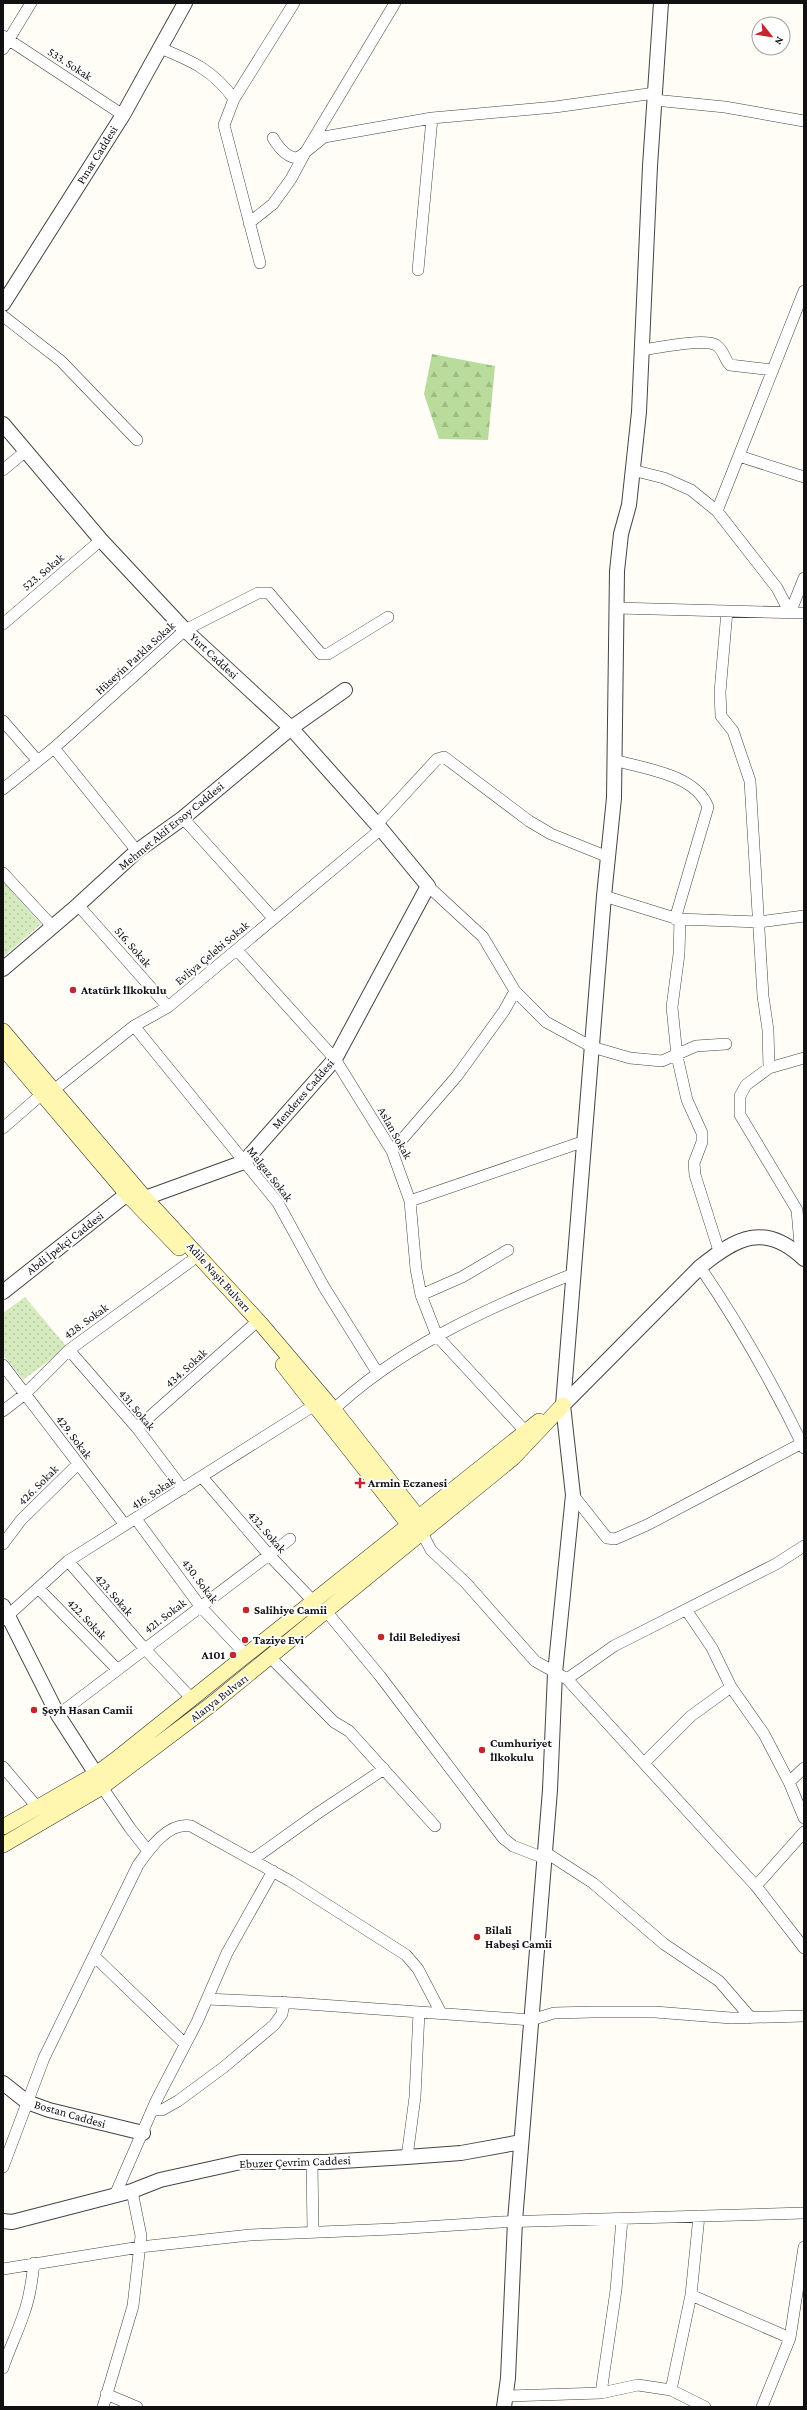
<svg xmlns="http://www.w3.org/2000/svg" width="807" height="2410" font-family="'Crimson Pro',serif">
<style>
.forest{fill:url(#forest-firs)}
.park{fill:url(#park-dots)}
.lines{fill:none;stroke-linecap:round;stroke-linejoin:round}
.minor-casing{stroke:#444;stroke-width:12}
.tertiary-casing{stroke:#444;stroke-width:16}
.secondary-casing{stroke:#333;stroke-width:16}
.minor{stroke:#fff;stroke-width:11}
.tertiary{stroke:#fff;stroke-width:14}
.secondary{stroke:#fff6b0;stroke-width:15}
.poi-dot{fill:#c4262e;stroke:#fff;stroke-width:1.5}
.labels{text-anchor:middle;stroke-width:4;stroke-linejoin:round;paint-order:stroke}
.street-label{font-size:12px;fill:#111;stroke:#fff}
.poi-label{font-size:12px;font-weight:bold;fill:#111;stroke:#fff;text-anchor:start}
</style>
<defs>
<pattern id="forest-firs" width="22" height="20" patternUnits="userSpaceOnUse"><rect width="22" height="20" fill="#b9dc9c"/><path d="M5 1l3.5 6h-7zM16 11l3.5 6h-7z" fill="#9ebc85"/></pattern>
<pattern id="park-dots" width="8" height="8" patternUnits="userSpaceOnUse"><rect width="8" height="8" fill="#d5ebbd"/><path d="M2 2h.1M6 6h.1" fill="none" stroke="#b6c8a1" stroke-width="1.8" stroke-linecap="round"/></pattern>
</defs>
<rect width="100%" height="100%" fill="#fffdf5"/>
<path class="forest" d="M 432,354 L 495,366 L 488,440 L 439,439 L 424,394 Z"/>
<path class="park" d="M 3,882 L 41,924 L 3,957 Z
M 25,1297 L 67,1347 L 23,1380 L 3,1354 L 3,1313 Z"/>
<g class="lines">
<g class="minor-casing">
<path id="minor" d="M 3,36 L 123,115
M 160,48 C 192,61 213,70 234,99
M 3,49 L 31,3
M 654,100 L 725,107 L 804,121
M 273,138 C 279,148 287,158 298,158 L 324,137 L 432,118 L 555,107 L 655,93
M 249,223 L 273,204 L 291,179 L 305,153 L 395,3
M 260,263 L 224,125 L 234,99 L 294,3
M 418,270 L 432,118
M 3,316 L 61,361 L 137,440
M 642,350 C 657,348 704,338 716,345 C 724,350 724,359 730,365 L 773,370
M 739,456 L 804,477
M 3,470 L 27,450
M 632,470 L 664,478 L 691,490 L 717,511 L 777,588 L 790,613
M 717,511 L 804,291
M 617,608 L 804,613
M 727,611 L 720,692 L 721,716 L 733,731 L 750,781 L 763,996 L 768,1030 L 769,1068
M 790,613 L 804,578
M 3,624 L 101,540
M 3,721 L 37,760
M 54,748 L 137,851
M 614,760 C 645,769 695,774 708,807 L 675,919
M 3,789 L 54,748 L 185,630 L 258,593 L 269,593 L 321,654 L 328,654 L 388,617
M 183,818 L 273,918
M 377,824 L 437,759 L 444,757 L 529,821 L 551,834 L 608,857
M 3,873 L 53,927
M 428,886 L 483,937 L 515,991 L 546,1022 L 592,1047 L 630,1058 L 662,1061 L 696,1046 L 726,1044
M 604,896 L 678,919 L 759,922 L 804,916
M 78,905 L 168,1007
M 680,919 L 679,954 L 672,1007 L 677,1056 L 687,1100 L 702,1133 L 702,1142 L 694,1163 L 695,1175 L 719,1251
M 237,950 L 335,1059 L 392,1151 L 410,1201 L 416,1269 L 421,1295 L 437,1336 L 525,1431
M 134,1026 L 278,1203 L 324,1287 L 377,1372
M 55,1089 L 134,1026 L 168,1007 L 381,829
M 3,1128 L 42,1094
M 392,1151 L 457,1076 L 504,1011 L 515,991
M 410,1201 L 585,1141
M 801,1256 L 797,1210 L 740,1115 L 740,1096 L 746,1085 L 769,1068 L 804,1058
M 700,1267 C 739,1324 774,1386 804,1448
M 421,1295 L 462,1277 L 508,1250
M 69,1350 L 137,1428 L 183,1489
M 3,1365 L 125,1525
M 3,1411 L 25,1394 L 69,1350 L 191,1261
M 329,1414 C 396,1349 487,1308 573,1274
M 137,1428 L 252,1326
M 202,1477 L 269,1555 L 314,1602
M 573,1495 L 607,1538 L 615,1539 L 647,1525 L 804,1442
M 136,1519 L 200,1606 L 247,1656
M 416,1530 L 422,1533 L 431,1550 L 466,1583 L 535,1661 L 567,1679 L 756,1886 L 804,1948
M 3,1544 L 21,1520 L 78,1464
M 68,1561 L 144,1648 L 192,1699
M 38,1588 L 117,1669
M 326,1611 L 380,1676 L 503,1838 L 513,1846 L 544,1858
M 687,1611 L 712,1648 L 731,1687 L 764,1734 L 789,1782 L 804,1818
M 3,1620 L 68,1561 L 321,1401
M 270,1657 L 334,1722 L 349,1731 L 435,1826
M 567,1679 L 614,1646 L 776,1564 L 804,1546
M 58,1715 L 290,1539
M 644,1763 L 691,1716 L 731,1687
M 3,1767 L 38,1808
M 789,1782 L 804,1768
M 102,1787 L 130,1828 L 148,1851
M 545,1852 L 593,1883 L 664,1944 L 719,1981 L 751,2018
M 252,1860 L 318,1813 L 384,1769
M 756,1886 L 804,1832
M 94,1956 L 185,2044
M 207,1999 L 293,2003 L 531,2020 L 554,2013 L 593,2012 L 655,2012 L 731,2018 L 804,2016
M 152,2110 L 162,2110 L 178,2101 L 224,2067 L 274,2025 L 282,2014 L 284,2002
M 407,2157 L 415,2097 L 419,2012
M 312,2162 L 313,2232
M 3,2167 L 44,2058 L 138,1865 C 150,1848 168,1822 191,1826 L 290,1881 L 406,1955 L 418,1969 L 441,2013
M 115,2195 L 156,2101 L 197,2022 L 227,1953 L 273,1871
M 3,2269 L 140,2247 L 250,2235 L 394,2229 L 501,2222 L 804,2213
M 691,2295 L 790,2338
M 3,2368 C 9,2349 18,2332 24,2313 C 30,2297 32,2280 34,2263
M 671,2390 L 691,2295 L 699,2216
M 601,2393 L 616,2290 L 622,2219
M 106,2394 L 137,2407
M 505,2396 L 601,2393 L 638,2385 L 671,2390 L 705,2407
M 103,2407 L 133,2306 L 141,2236 L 132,2191
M 762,2407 L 790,2338 L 804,2247"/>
</g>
<g class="tertiary-casing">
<path id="tertiary" d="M 3,304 L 123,115 L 185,3
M 3,424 L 101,540 L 185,630 L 291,728 L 381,829 L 428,886 L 335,1059 L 244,1162 L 145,1198
M 3,969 L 78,905 L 137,851 L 183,818 L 291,728 L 345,690
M 3,1292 L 127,1194
M 563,1405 L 700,1267 C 737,1237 765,1222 804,1259
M 3,1606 L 58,1715 L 96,1774 L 101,1785
M 3,2083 L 27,2102 L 49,2110 L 143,2133
M 3,2221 L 12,2222 L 132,2191 L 160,2180 L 241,2162 L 326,2162 L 407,2157 L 461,2153 L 521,2142
M 504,2407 L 508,2378 L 515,2221 L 550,1790 L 555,1673 L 573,1495 L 563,1405 L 604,896 L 614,798 L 617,571 L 621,534 L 629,505 L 639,412 L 650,166 L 661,3"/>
</g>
<g class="secondary-casing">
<path id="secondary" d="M 3,1031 L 145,1198 L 261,1324 L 334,1410 L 418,1517 L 420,1526
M 3,1048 L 127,1194 L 179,1248
M 283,1365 L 409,1525
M 3,1827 L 96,1774 L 115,1760 L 539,1421
M 3,1845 L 102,1787 L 212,1704 L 513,1458 L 563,1405"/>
</g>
<use href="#minor" class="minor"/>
<use href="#tertiary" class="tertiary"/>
<use href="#secondary" class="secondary"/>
</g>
<g class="poi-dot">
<circle cx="73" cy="990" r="4"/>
<path d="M358 1477h4v4h4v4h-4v4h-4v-4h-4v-4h4z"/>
<circle cx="246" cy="1610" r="4"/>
<circle cx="381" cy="1637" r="4"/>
<circle cx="245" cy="1640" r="4"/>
<circle cx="233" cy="1655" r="4"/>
<circle cx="34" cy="1710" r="4"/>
<circle cx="482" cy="1750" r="4"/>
<circle cx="477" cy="1937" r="4"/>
</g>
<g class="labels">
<g class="street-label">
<text transform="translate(70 64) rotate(33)" y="4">533. Sokak</text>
<text transform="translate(97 155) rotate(-58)" y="4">Pınar Caddesi</text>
<text transform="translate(43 572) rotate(-40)" y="4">523. Sokak</text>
<text transform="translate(214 656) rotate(43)" y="4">Yurt Caddesi</text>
<text transform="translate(135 658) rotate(-42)" y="4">Hüseyin Parkla Sokak</text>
<text transform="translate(171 826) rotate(-39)" y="4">Mehmet Akif Ersoy Caddesi</text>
<text transform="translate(133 947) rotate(49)" y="4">516. Sokak</text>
<text transform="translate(212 953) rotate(-40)" y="4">Evliya Çelebi Sokak</text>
<text transform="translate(303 1094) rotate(-49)" y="4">Menderes Caddesi</text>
<text transform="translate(395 1133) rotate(61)" y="4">Aslan Sokak</text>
<text transform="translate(270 1174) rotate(52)" y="4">Malgaz Sokak</text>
<text transform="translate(65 1243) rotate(-38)" y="4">Abdi İpekçi Caddesi</text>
<text transform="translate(219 1277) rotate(48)" y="4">Adile Naşit Bulvarı</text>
<text transform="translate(86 1321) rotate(-36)" y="4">428. Sokak</text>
<text transform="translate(186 1368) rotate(-42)" y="4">434. Sokak</text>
<text transform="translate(137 1410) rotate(50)" y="4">431. Sokak</text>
<text transform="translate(74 1437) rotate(53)" y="4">429. Sokak</text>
<text transform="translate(38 1485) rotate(-45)" y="4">426. Sokak</text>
<text transform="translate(153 1493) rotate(-33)" y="4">416. Sokak</text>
<text transform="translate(267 1532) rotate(49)" y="4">432. Sokak</text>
<text transform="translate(200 1581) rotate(53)" y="4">430. Sokak</text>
<text transform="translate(114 1595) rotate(49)" y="4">423. Sokak</text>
<text transform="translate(165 1616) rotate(-37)" y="4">421. Sokak</text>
<text transform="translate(87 1619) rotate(46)" y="4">422. Sokak</text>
<text transform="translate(219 1698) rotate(-38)" y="4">Alanya Bulvarı</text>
<text transform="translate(70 2114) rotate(16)" y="4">Bostan Caddesi</text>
<text transform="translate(295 2162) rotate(-2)" y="4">Ebuzer Çevrim Caddesi</text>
</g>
<g class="poi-label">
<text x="81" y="994">Atatürk İlkokulu</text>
<text x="368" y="1487">Armin Eczanesi</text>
<text x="254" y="1614">Salihiye Camii</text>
<text x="389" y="1641">İdil Belediyesi</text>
<text x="253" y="1644">Taziye Evi</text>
<text x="225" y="1659" text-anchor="end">A101</text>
<text x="42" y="1714">Şeyh Hasan Camii</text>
<text x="490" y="1747">Cumhuriyet<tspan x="490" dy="14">İlkokulu</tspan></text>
<text x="485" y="1934">Bilali<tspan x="485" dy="14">Habeşi Camii</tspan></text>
</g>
</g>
<rect width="807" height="2410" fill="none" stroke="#111111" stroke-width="8"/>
<g transform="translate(771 36) rotate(120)"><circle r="19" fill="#ffffff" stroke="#a0a0a0"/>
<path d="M0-3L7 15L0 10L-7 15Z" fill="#c4262e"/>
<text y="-6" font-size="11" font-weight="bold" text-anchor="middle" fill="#111111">N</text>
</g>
</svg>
